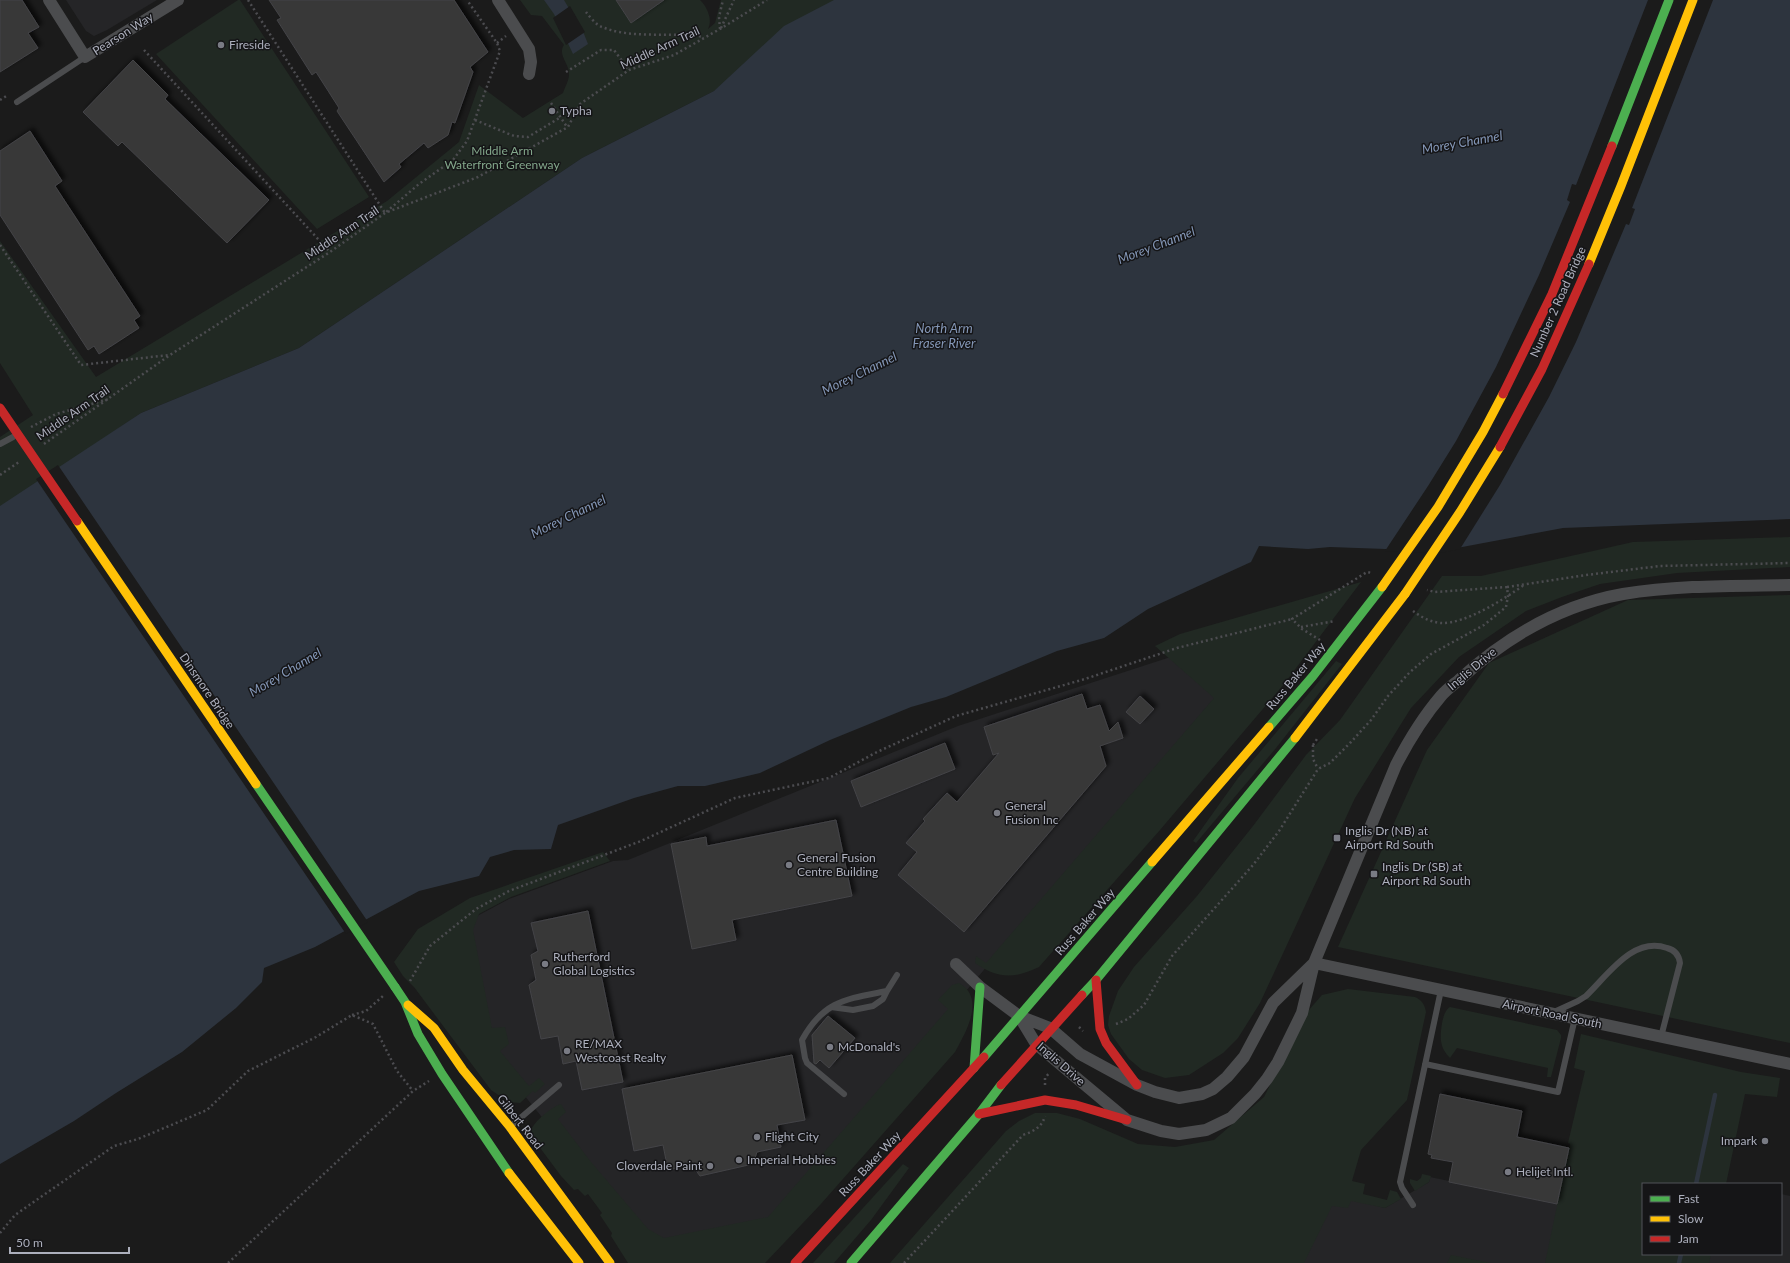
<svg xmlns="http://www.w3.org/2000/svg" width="1790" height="1263" font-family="Lato,sans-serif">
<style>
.built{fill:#252527}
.green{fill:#212923}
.water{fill:#2d343e}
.pier{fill:#1b1b1b}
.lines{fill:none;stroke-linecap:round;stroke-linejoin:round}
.stream{stroke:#2d343e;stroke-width:4.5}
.building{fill:#373739;stroke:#444447;filter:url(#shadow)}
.path{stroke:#4c4c50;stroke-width:2.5;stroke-dasharray:2 3;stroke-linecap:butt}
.lane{stroke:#4b4c4e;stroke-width:6}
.street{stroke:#4b4c4e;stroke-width:12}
.fast{stroke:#4caf50;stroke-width:9}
.slow{stroke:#ffc107;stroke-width:9}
.jam{stroke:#c62828;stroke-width:9}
.fast-bridge{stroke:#4caf50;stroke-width:9}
.slow-bridge{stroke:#ffc107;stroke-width:9}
.jam-bridge{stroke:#c62828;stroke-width:9}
.poi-dot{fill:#797b84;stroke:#151517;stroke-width:1.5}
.labels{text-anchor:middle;stroke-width:3;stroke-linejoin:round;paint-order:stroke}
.street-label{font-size:12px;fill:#acafbc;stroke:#151517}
.poi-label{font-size:12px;fill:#acafbc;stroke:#151517;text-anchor:start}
.park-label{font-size:12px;fill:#83a78b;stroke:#151517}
.water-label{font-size:13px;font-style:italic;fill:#8497b7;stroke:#151517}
</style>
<defs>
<filter id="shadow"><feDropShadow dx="3.5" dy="-3.5" stdDeviation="2" flood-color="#0009"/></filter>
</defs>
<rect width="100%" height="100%" fill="#1b1b1b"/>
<path class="built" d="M 66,0 L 157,0 L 107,30 L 94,36 L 86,31 Z
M 1186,652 L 1224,687 L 899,1070 L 755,1236 L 651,1252 L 490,1053 L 466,922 L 509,899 L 613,861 L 628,860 L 958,726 Z
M 1461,1125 L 1569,1148 L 1569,1150 L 1643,1184 L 1643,1254 L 1781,1254 L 1781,1194 L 1790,1196 L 1790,1263 L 909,1263 L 1220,1166 L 1385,1208 L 1429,1182 L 1430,1177 L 1449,1181 Z"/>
<path class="green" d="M 238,0 L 240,0 L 369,197 L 317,229 L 156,54 Z
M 520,0 L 616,0 L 631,23 L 664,0 L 700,0 C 707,7 713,19 708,29 L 715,23 L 721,0 L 905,0 L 714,91 L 582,158 L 299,348 L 141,413 L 0,509 L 0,437 L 33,415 L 0,363 L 0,241 L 96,377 L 387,201 L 459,142 L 479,85 L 523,118 L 563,93 C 565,87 569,80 569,75 C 570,64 557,55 564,45 L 542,16 L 531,15 Z
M 1790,537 L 1790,567 L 1677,573 L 1600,584 L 1562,597 L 1526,611 L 1459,657 L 1411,708 L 1355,798 L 1260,1003 L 1238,1038 L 1223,1053 L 1189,1075 L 1165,1078 L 1142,1070 L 1129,1059 L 1111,1034 L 1108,1025 L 1109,1016 L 1118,991 L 1134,967 L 1197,896 L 1253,826 L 1306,755 L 1340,720 L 1442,576 L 1481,576 L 1633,542 Z
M 1361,582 L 1284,684 L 1160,830 L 1039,967 C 1014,979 998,979 975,963 L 976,956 L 986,963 L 1214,698 L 1155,646 L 1180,634 Z
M 1790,595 L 1790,1043 L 1338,947 L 1427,750 L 1489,663 L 1628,600 Z
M 1336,661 L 1342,664 L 1276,748 L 1196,843 L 1193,841 L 1238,778 Z
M 603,852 L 610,861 L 511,897 L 479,914 L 473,930 L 492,1028 L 505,1027 L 509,1044 L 500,1051 L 529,1086 L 539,1078 L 545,1084 L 535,1093 L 533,1091 L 520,1103 L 509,1102 L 491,1090 L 414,987 L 403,976 L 394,962 L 418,929 L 470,898 Z
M 959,983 C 986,998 966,1032 955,1052 L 820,1205 L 765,1263 L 628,1263 L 611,1236 L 612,1233 L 600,1215 L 602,1213 L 588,1194 L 585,1196 L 578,1189 L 574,1190 L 561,1176 L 532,1137 C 532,1137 531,1131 531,1131 C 532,1123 553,1106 561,1104 L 566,1112 L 558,1119 L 591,1162 L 648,1229 L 664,1238 L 768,1217 L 948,1009 L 938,1000 L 952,985 Z
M 1348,989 L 1415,997 C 1422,1000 1425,1005 1426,1012 L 1407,1100 L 1361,1150 L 1352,1181 L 1365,1184 L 1363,1194 L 1387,1200 L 1390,1190 L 1397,1192 L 1401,1199 L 1385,1208 L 1351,1201 L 1348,1208 L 1332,1206 L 1304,1263 L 890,1263 L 1006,1131 L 1019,1121 L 1035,1113 L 1057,1113 L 1080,1119 L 1138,1144 L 1175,1147 L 1214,1140 L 1264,1097 L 1308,1011 L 1322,995 Z
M 1450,1007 L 1557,1030 L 1561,1035 L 1561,1038 L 1551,1077 L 1547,1077 L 1548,1068 L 1457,1048 L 1450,1058 C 1445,1053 1442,1048 1441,1041 C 1440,1033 1442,1011 1450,1007 Z
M 1581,1034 L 1741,1072 L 1780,1078 L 1777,1097 L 1745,1094 L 1726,1184 L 1643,1184 L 1643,1254 L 1711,1254 L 1709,1263 L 1545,1263 L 1570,1144 L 1568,1143 L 1585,1071 L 1574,1068 Z
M 903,1164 L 909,1168 L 871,1220 L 834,1263 L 813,1263 Z
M 1422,1174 L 1431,1176 L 1429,1182 L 1415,1191 L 1410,1183 L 1410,1179 L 1417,1181 L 1421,1178 Z
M 1451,1255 L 1491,1263 L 1447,1263 Z"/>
<path class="water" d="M 544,0 L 564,0 L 584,34 L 588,44 L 573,54 L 554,14 Z
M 834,0 L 1790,0 L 1790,519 L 1563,528 L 1441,551 L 1330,547 L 1308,549 L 1259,546 L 1251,562 L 1148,609 L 1104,638 L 1057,651 L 946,697 L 911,707 L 830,740 L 760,773 L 705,786 L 678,786 L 634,798 L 558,825 L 551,849 L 514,850 L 490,857 L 479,876 L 419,891 L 315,947 L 264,968 L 262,982 L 236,1008 L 182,1052 L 116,1093 L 74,1121 L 0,1164 L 0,506 L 141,413 L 299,348 L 582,158 L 714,91 L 784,26 Z"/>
<path class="pier" d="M 1648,0 L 1713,0 L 1632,208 L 1635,209 L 1629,225 L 1626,224 L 1576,342 L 1549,397 L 1500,485 L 1460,549 L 1441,553 L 1385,551 L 1428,486 L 1456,441 L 1496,367 L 1539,275 L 1570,202 L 1567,200 L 1572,184 L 1576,185 Z
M 570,6 L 585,32 L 566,45 L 553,18 Z
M 58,465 L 368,922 L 346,934 L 36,479 Z"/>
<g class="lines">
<path class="stream" d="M 1696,1184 L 1715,1095
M 1679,1263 L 1681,1254"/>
</g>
<path class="building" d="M 0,0 L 22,0 L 39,27 L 28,33 L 38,48 L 0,72 Z
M 269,0 L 454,0 L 488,52 L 470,67 L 473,72 L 455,123 L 452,122 L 448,135 L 428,148 L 424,143 L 399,164 L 401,167 L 384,182 L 337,111 L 339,108 L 316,72 L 312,75 L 277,20 L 281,18 Z
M 616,0 L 664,0 L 631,23 Z
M 133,60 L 168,95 L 165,99 L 269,200 L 227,243 L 122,142 L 118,146 L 83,112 Z
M 30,131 L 62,181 L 55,186 L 140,316 L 134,320 L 139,328 L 99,354 L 94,346 L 88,350 L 0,215 L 0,151 Z
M 1082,694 L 1087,709 L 1100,705 L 1109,731 L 1118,722 L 1123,738 L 1100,746 L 1106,766 L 964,932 L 898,875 L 917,852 L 906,843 L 925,821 L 923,819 L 947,793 L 957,802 L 999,753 L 993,755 L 984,727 Z
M 1140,696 L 1154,709 L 1140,724 L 1126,712 Z
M 945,743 L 955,769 L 861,807 L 851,781 Z
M 836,820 L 852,896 L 732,920 L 736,940 L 692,949 L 671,844 L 706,837 L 707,846 Z
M 588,911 L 623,1082 L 582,1090 L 576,1061 L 563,1064 L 558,1036 L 541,1039 L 529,985 L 536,980 L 531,955 L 538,951 L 531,923 Z
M 828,1016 L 855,1038 L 829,1068 L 820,1060 L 816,1064 L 814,1063 L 812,1035 Z
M 792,1055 L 805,1120 L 777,1125 L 781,1147 L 757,1152 L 753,1164 L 700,1176 L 692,1165 L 668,1170 L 663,1145 L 634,1151 L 622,1089 Z
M 1440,1094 L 1522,1111 L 1517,1137 L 1569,1148 L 1557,1204 L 1449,1182 L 1453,1162 L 1431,1158 L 1432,1155 L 1428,1154 Z"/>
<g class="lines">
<path class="path" d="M 248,0 L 385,213 L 419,184 L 453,160 L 467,141 L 500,51 L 497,43 L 467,0
M 586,12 C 590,17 596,25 602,27 C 634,40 670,31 704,37
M 721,28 L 734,0
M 720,29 L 719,17 L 723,0
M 497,43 L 506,36
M 144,50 L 330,252
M 566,72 L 601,50 L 614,50 L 629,70
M 0,100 L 8,95
M 551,103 L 567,127
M 475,120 L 514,136 L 528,137 L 561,117
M 0,245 L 81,365 L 169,355
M 31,427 L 56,414 L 109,399
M 44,444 L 170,355 L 330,252 L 385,213 L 478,177 L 568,127 L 580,104 L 629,70 L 674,55 L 720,29 L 767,0
M 0,475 L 19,462
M 1507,587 L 1586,575 L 1660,566 L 1790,563
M 1413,611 C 1421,617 1430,622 1441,623 C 1466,624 1504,599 1524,585
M 1301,627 L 1335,621
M 1320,640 L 1302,629 L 1292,619 L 1367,572 L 1372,573
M 1313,745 L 1317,739
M 1313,745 L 1313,759 L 1318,769
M 410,981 L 430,946 L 476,909 L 509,891 L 641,841 L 735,798 L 829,778 L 877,752 L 956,716 L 1085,679 L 1177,648 L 1292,619
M 352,1015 L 366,1011 L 383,996
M 1116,1024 L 1128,1019 L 1144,1005 L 1172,956 L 1253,865 L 1279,831 L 1318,769 L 1330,763 L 1351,742 L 1371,720 L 1388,696 L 1410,672 L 1431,654 L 1484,625 L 1506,607 L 1508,596 L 1507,587 L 1435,592 L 1427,590
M 1079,1027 L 1083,1031
M 1045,1085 L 1045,1078 L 1050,1072
M 0,1233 L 15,1215 L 114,1146 L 138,1139 L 207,1110 L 248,1071 L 316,1037 L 352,1015 L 373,1024 L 397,1071 L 413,1091
M 228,1263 L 413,1091 L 429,1081
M 904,1263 L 1023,1135 C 1034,1131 1042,1127 1045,1116"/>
<path class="lane" d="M 17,102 L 85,57
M 0,444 L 13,437
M 831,1007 L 853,1010 L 873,1006 L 883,999 L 887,991
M 1554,1012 L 1578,1001 L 1586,996 C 1608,975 1633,936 1667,948 C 1675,950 1679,955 1680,963 L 1661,1037
M 1425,1064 L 1558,1092 L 1575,1018
M 844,1094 L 807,1063 L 805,1058 L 802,1040 C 824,1000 847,999 887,991 L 897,975
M 511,1126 L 559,1085
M 1413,1205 L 1402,1188 L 1400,1182 L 1441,990"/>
<path class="street" d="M 49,0 L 85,57 L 178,0
M 498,0 L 529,49 L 531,62 L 529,74
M 1314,963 L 1790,1064
M 956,964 L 980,987 L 1019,1016 L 1050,1028 L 1080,1054 L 1137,1085 L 1155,1092 L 1179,1098 L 1202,1094 L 1213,1089 L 1227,1077 L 1244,1057 L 1273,1003 L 1314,963
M 1019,1016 L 1036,1044 L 1127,1120 L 1161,1131 L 1179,1134 L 1206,1130 L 1231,1118 L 1255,1094 L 1267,1079 L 1278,1062 L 1302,1013 L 1314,963 L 1396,765 C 1409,740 1423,717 1441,696 C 1446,690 1453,685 1459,680 C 1505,638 1561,605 1623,594 C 1678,585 1735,586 1790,585"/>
<path class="fast" d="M 1269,727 L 1313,676 L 1382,587
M 395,987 L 405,1002 L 418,1034 L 442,1074 L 509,1173
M 1082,995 L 1096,980 L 1295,738
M 984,1057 L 1152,862
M 974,1068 L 980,987
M 851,1263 L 979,1114 L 1001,1085"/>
<path class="slow" d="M 1295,738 L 1405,594
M 1152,862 L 1269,727
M 408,1005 L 434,1028 L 463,1070 L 510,1127 L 610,1263
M 509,1173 L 579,1263"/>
<path class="jam" d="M 1096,980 L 1100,1029 L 1106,1043 L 1137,1085
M 1001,1085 L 1082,995
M 979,1114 L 1045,1100 L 1076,1105 L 1127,1120
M 795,1263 L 984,1057"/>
<path class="fast-bridge" d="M 1612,146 L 1669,0
M 256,784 L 395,987"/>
<path class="slow-bridge" d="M 1589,264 L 1621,186 L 1693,0
M 77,521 L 256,784
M 1382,587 L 1438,507 L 1483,432 L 1503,394
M 1405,594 L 1460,512 L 1500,447"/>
<path class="jam-bridge" d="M 1503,394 L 1552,294 L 1612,146
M 0,408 L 77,521
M 1500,447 L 1542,369 L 1589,264"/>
</g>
<g class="poi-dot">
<circle cx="221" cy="45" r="4"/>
<circle cx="552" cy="111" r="4"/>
<circle cx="997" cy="813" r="4"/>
<rect x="1333" y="834" width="8" height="8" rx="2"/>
<circle cx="789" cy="865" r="4"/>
<rect x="1370" y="870" width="8" height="8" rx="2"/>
<circle cx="545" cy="964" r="4"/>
<circle cx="830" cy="1047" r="4"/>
<circle cx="567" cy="1051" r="4"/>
<circle cx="757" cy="1137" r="4"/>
<circle cx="1765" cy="1141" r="4"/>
<circle cx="739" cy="1160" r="4"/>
<circle cx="710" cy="1166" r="4"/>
<circle cx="1508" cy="1172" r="4"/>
</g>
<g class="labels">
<g class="street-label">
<text transform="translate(123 34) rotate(-32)" y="4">Pearson Way</text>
<text transform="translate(660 48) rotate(-25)" y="4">Middle Arm Trail</text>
<text transform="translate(342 233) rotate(-34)" y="4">Middle Arm Trail</text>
<text transform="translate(1558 302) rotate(-66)" y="4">Number 2 Road Bridge</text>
<text transform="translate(73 413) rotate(-35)" y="4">Middle Arm Trail</text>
<text transform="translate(1472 669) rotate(-40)" y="4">Inglis Drive</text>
<text transform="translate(1296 676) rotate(-50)" y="4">Russ Baker Way</text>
<text transform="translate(207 691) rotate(56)" y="4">Dinsmore Bridge</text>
<text transform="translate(1085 922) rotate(-49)" y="4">Russ Baker Way</text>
<text transform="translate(1552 1014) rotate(12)" y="4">Airport Road South</text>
<text transform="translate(1061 1064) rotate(41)" y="4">Inglis Drive</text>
<text transform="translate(520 1122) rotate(52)" y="4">Gilbert Road</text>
<text transform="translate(870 1164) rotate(-47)" y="4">Russ Baker Way</text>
</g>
<g class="poi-label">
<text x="229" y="49">Fireside</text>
<text x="560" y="115">Typha</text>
<text x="1005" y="810">General<tspan x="1005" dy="14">Fusion Inc</tspan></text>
<text x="1345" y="835">Inglis Dr (NB) at<tspan x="1345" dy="14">Airport Rd South</tspan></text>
<text x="797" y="862">General Fusion<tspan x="797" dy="14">Centre Building</tspan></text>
<text x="1382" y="871">Inglis Dr (SB) at<tspan x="1382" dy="14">Airport Rd South</tspan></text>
<text x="553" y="961">Rutherford<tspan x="553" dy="14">Global Logistics</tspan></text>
<text x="575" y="1048">RE/MAX<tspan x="575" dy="14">Westcoast Realty</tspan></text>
<text x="838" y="1051">McDonald's</text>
<text x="765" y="1141">Flight City</text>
<text x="1757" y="1145" text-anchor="end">Impark</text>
<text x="747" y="1164">Imperial Hobbies</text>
<text x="702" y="1170" text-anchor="end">Cloverdale Paint</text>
<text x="1516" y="1176">Helijet Intl.</text>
</g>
<g class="park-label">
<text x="502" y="155">Middle Arm<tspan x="502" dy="14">Waterfront Greenway</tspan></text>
</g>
<g class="water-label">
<text transform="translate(1462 142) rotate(-10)" y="5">Morey Channel</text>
<text transform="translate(1156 245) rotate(-21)" y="5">Morey Channel</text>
<text x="944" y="333">North Arm<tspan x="944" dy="15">Fraser River</tspan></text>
<text transform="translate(859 373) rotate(-26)" y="5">Morey Channel</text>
<text transform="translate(568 516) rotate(-26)" y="5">Morey Channel</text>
<text transform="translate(285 672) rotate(-31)" y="5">Morey Channel</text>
</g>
</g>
<rect x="1642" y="1183" width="140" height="72" fill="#151517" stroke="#515359"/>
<rect x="1650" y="1196" width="20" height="6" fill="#4caf50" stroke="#515359"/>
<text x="1678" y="1203" font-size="12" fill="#acafbc">Fast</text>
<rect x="1650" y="1216" width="20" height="6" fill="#ffc107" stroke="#515359"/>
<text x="1678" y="1223" font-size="12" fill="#acafbc">Slow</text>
<rect x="1650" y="1236" width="20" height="6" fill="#c62828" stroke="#515359"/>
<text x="1678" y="1243" font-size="12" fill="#acafbc">Jam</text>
<path d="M10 1247v6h119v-6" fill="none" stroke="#acafbc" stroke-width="2"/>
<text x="16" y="1247" font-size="12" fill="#acafbc" stroke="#151517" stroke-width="3" paint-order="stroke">50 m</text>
</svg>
